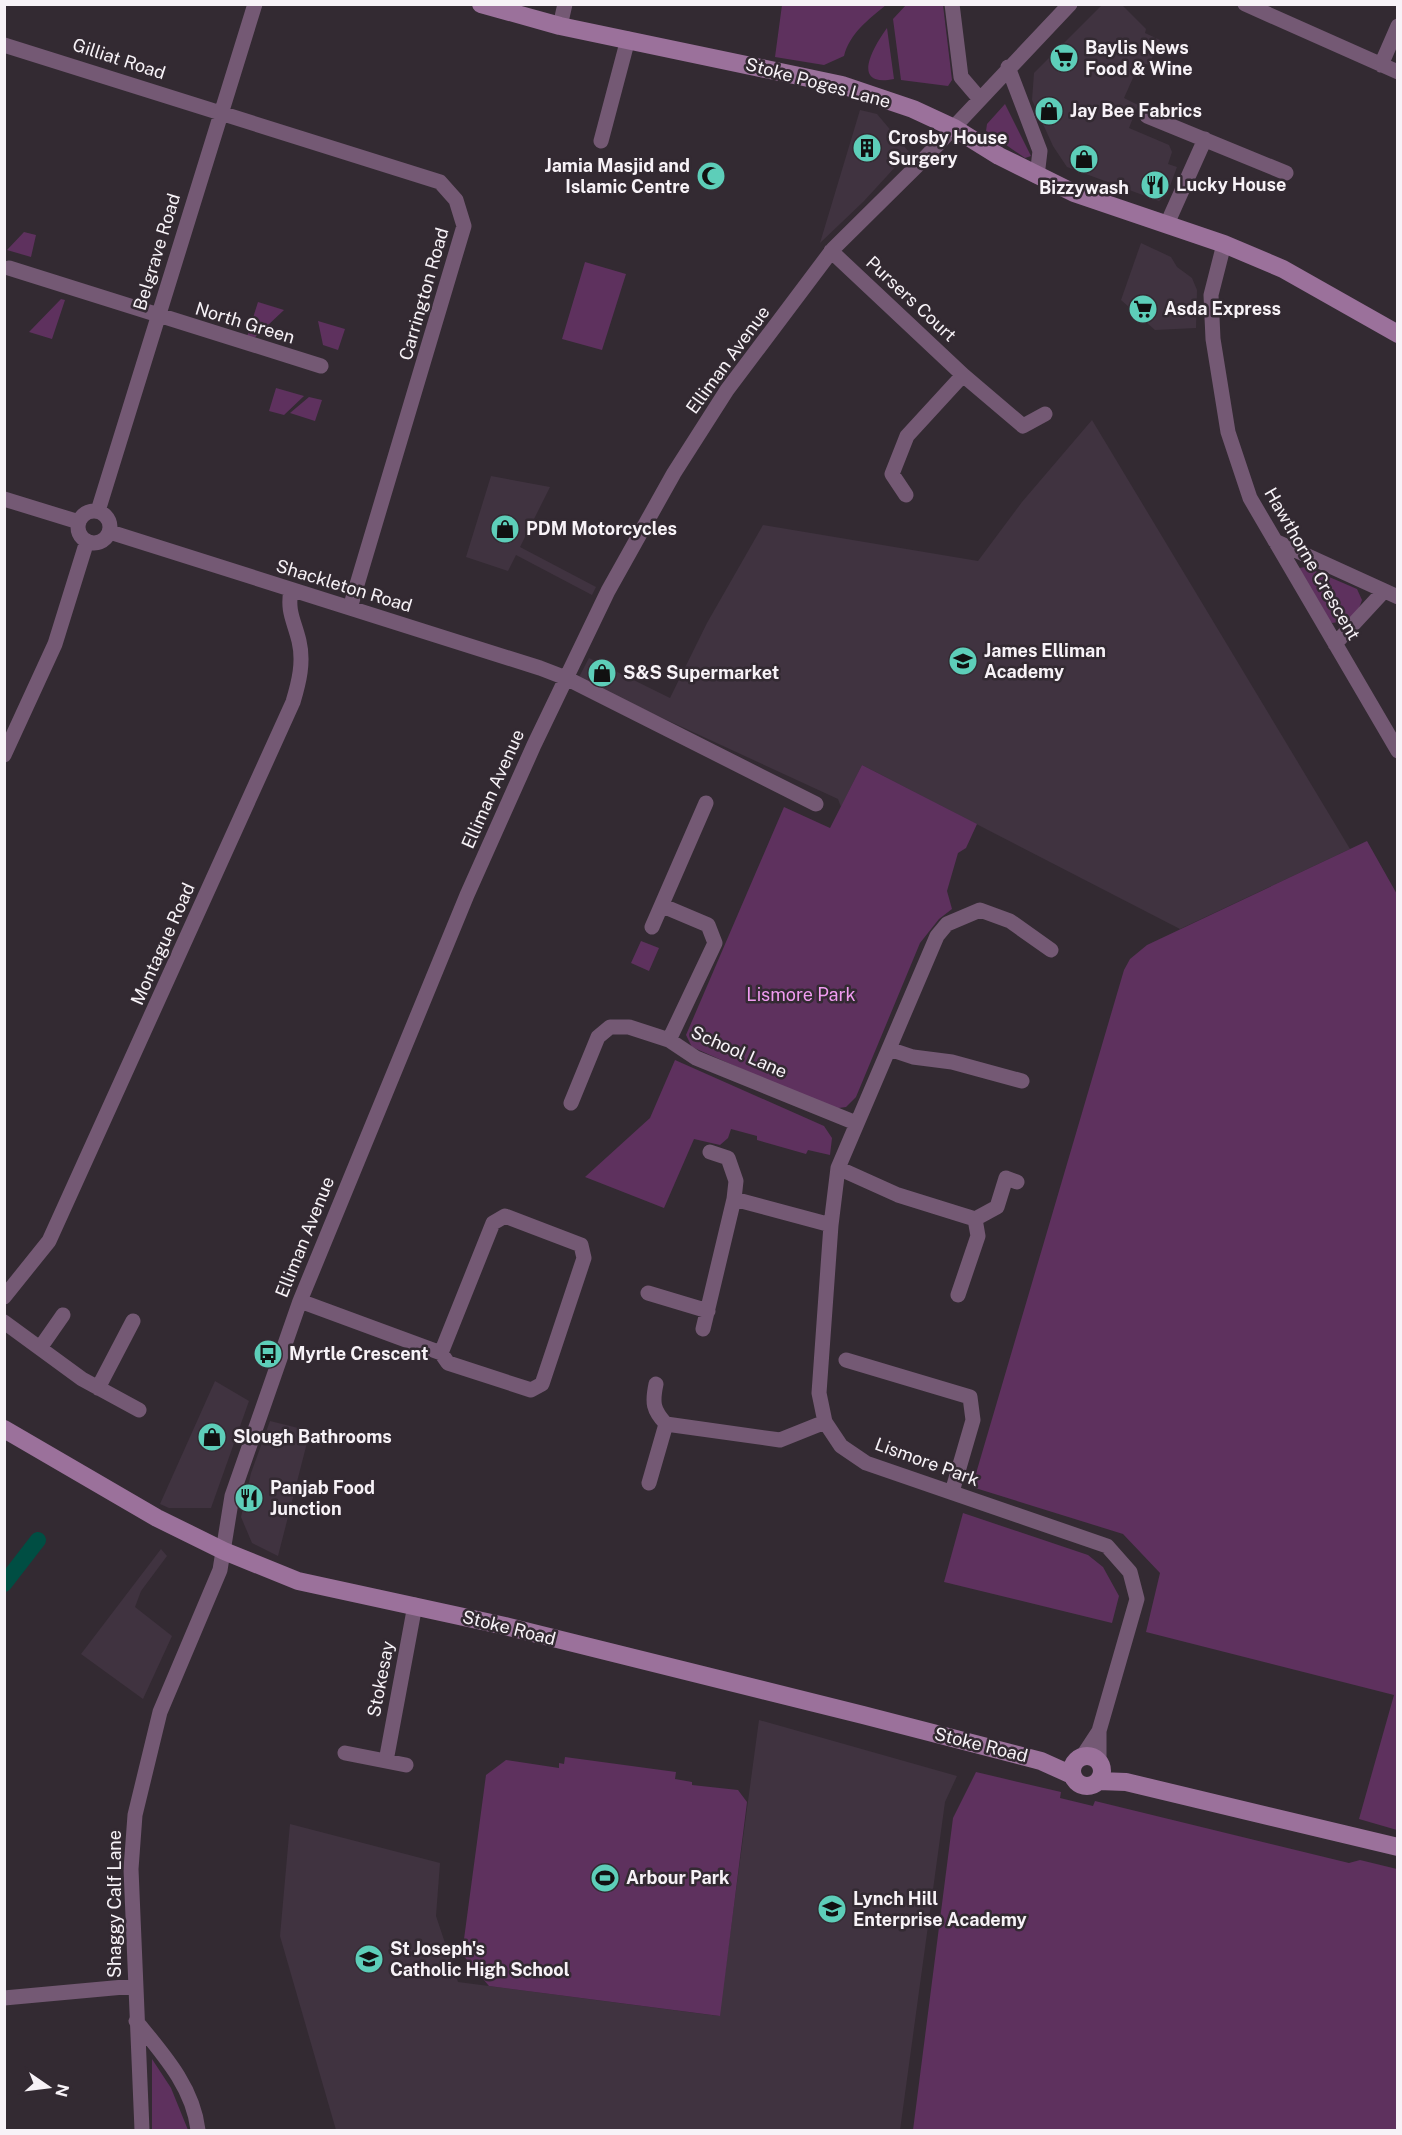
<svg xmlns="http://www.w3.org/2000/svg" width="1402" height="2135" font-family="'Public Sans',sans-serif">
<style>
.built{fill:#403340}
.green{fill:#5e315e}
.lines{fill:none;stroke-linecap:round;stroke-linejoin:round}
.canal{stroke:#004e43;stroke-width:16}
.street{stroke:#745974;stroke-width:15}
.secondary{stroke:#9b719b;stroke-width:18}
.labels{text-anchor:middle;stroke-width:5;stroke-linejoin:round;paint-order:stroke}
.poi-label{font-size:18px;font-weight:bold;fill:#f7f2f7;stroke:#332a32;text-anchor:start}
.street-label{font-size:18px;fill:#f7f2f7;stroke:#332a32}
.park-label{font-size:18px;fill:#f19cf1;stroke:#332a32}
</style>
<rect width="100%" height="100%" fill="#332a32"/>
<path class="built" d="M 1103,4 L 1122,5 L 1146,29 L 1145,33 L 1160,40 L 1149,65 L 1140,62 L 1124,98 L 1138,105 L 1129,128 L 1169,145 L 1172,152 L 1168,164 L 1177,167 L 1167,194 L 1159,201 L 1067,167 L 1053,146 L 1032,100 L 1034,73 Z
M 860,110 L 877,114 L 909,152 L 864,201 L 820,243 Z
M 1141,243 L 1171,257 L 1177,267 L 1192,278 L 1197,290 L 1196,328 L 1155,330 L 1121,300 Z
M 1092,420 L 1350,849 L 1180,929 L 862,765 L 841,807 L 838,799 L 578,679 L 589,658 L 670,698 L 707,623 L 763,525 L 978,561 L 1022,502 Z
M 491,476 L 550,487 L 520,547 L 596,587 L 592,595 L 516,555 L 508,571 L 466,557 Z
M 215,1381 L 249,1401 L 211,1508 L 169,1508 L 160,1504 Z
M 270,1421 L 310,1431 L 278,1556 L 252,1543 L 241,1517 L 251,1473 Z
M 161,1549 L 167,1556 L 141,1591 L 135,1607 L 172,1636 L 143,1699 L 81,1654 Z
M 759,1720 L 957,1776 L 945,1802 L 900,2130 L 336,2130 L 280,1936 L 290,1824 L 440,1863 L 436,1916 L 458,1982 L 719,2016 Z"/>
<path class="green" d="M 782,5 L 782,4 L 886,5 C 868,20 850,33 844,56 L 824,65 L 775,57 Z
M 906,5 L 943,5 L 952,80 L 948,86 L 901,80 L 893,19 Z
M 887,28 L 894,79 C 849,88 874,46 887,28 Z
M 1005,104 L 1031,156 L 1025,158 L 986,131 L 987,124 Z
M 24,232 L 36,235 L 31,257 L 7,250 Z
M 585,262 L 626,274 L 602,350 L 562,339 Z
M 61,299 L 65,300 L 52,339 L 29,332 Z
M 258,302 L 284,310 L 249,343 L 245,343 Z
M 318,321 L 345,329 L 338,350 L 323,345 Z
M 276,388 L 304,396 L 284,415 L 269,411 Z
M 309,397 L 322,400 L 315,421 L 290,413 Z
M 1306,567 L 1357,589 L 1362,600 C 1356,618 1350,621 1332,623 L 1323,614 L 1299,568 Z
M 862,765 L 977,824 L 966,848 L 958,853 L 947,891 L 952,909 L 939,919 L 920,943 L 856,1097 L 846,1107 L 831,1109 L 692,1047 L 686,1035 L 784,807 L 830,828 Z
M 1367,841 L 1398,896 L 1397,1830 L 1359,1819 L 1394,1695 L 1146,1632 L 1160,1573 L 1123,1534 L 972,1487 L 1124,970 L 1130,959 L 1147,945 Z
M 641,941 L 659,948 L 649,971 L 631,963 Z
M 675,1060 L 824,1126 L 832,1138 L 830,1155 L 808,1150 L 806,1154 L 757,1140 L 757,1136 L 731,1129 L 728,1138 L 720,1145 L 694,1139 L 664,1208 L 585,1177 L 650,1118 Z
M 963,1513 L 1088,1555 L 1103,1567 L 1119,1596 L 1112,1623 L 944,1582 Z
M 565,1757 L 676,1772 L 675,1779 L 692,1782 L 692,1785 L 738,1790 L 747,1802 L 720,2016 L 489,1986 L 462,1954 L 486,1775 L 506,1760 L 559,1768 L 559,1763 L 564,1764 Z
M 976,1772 L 1061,1792 L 1060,1798 L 1093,1806 L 1095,1801 L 1349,1863 L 1360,1860 L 1397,1869 L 1397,2130 L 913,2130 L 953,1818 Z
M 152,2059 L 171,2088 L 188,2130 L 152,2130 Z"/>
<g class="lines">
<path class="canal" d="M 4,1584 L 38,1540"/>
<path class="street" d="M 952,4 L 961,77 L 979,98
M 1245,4 L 1398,72
M 560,26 L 565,4
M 4,45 L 440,182 L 456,200 L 464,226 L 350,608
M 1381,65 L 1398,26
M 1008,67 L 1040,151 L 1037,176
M 1147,116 L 1286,173
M 601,141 L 628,39
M 1167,224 L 1205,139
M 1224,244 L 1211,295 L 1213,339 L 1228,432 L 1250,498 L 1398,751
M 831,251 L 963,375 L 1023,426 L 1045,414
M 9,268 L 321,366
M 906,495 L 892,474 L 907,436 L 963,375
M 4,499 L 79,522
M78 527a16 16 0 1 1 32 0a16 16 0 1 1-32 0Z
M 98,511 L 255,4
M 110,532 L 540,668 L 566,678 L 816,804
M 1275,541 L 1398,597
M 1335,644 L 1384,591
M 4,755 L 55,644 L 87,541
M 663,906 L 708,925 L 715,943 L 669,1040
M 652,927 L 706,803
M 1051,950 L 1010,921 L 980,910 L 947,924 L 937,936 L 838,1168 L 831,1225 L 819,1393 L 825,1422 L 841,1446 L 866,1463 L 1107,1546 L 1130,1572 L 1137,1599 L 1099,1731 L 1099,1761
M 889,1049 L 913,1057 L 952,1062 L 1022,1081
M 571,1103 L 598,1037 L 610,1027 L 629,1027 L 669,1040 L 696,1058 L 856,1123
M 838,1168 L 898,1195 L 975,1219 L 997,1207 L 1006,1178 L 1017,1182
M 734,1199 L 831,1225
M 648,1293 L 708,1311
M 958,1295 L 978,1236 L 975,1219
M 4,1297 L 49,1241 L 293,702 C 299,682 304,662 299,641 C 294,620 287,612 291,590
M 300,1301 L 441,1353 L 448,1363 L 531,1390 L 542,1384 L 584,1258 L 581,1245 L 505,1216 L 493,1223 L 441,1353
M 4,1322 L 82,1379 L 139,1410
M 703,1329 L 734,1199 L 736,1181 L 728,1158 L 710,1152
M 40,1348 L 63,1315
M 846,1360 L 970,1397 L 973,1420 L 952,1492
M 656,1384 C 652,1403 653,1410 666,1424 L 780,1440 L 825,1422
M 98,1388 L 133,1321
M 649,1483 L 666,1424
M 345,1753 L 406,1765
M 1082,1757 L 1099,1731
M 386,1761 L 415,1605
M 4,1998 L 135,1986
M 136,2021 C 163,2054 193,2087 198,2130
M 142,2130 L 131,1869 L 135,1815 L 160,1712 L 220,1570 L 232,1496 L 300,1301 L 467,895 L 534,745 L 608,591 L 674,473 L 727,390 L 833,249 L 923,160 L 1070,4"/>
<path class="secondary" d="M 481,4 L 560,26 L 842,85 L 913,109 L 954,128 L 999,156 L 1074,193 L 1224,244 L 1283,269 L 1398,334
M 4,1429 L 157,1518 L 224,1551 L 298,1581 L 505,1626 L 863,1715 L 1041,1761 L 1072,1775
M1072 1771a15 15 0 1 1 30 0a15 15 0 1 1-30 0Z
M 1099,1781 L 1126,1782 L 1398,1847"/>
</g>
<defs>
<g id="supermarket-disc" transform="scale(1.5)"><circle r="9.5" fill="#5dceb9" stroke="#332a32"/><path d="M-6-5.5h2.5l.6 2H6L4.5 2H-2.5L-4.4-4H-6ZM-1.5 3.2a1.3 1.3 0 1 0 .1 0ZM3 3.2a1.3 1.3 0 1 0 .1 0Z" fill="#111"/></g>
<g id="shop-disc" transform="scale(1.5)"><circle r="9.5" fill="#5dceb9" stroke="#332a32"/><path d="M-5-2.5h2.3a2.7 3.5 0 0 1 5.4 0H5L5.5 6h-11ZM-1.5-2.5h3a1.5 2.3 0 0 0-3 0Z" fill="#111"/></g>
<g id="building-disc" transform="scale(1.5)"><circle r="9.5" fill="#5dceb9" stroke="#332a32"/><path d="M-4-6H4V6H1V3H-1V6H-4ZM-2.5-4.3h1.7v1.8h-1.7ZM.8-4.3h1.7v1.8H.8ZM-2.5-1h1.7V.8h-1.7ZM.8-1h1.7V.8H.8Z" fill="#111"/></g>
<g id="mosque-disc" transform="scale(1.5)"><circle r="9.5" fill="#5dceb9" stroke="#332a32"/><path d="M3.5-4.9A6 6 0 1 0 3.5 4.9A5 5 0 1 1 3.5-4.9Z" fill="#111"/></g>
<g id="restaurant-disc" transform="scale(1.5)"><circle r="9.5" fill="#5dceb9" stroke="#332a32"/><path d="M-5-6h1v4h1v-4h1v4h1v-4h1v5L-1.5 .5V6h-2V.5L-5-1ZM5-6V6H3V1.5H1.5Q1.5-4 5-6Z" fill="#111"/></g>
<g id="school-disc" transform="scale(1.5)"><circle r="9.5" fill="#5dceb9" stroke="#332a32"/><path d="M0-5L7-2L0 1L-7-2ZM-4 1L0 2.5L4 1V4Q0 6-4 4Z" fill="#111"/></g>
<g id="bus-disc" transform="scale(1.5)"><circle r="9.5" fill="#5dceb9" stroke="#332a32"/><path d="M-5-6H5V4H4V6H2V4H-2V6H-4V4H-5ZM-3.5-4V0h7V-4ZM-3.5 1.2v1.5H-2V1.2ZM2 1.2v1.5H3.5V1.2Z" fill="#111"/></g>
<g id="stadium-disc" transform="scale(1.5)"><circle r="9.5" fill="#5dceb9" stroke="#332a32"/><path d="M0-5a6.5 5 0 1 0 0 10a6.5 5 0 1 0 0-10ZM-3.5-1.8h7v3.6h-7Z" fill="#111"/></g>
</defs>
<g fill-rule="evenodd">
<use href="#supermarket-disc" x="1064" y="58"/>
<use href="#shop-disc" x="1049" y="111"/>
<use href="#building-disc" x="867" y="148"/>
<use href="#shop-disc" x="1084" y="159"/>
<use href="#mosque-disc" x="711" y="176"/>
<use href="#restaurant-disc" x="1155" y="185"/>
<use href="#supermarket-disc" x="1143" y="309"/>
<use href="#shop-disc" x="505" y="529"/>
<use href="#school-disc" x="963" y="661"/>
<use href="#shop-disc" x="602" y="673"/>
<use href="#bus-disc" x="268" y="1354"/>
<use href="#shop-disc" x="212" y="1437"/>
<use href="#restaurant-disc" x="249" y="1498"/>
<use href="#stadium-disc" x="605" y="1878"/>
<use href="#school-disc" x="832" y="1909"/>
<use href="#school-disc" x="369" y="1959"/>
</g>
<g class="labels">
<g class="poi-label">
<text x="1085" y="54">Baylis News<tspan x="1085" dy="21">Food &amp; Wine</tspan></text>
<text x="1070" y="117">Jay Bee Fabrics</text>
<text x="888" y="144">Crosby House<tspan x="888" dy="21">Surgery</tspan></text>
<text x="690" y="172" text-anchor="end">Jamia Masjid and<tspan x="690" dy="21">Islamic Centre</tspan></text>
<text x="1176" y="191">Lucky House</text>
<text x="1084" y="194" text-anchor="middle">Bizzywash</text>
<text x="1164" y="315">Asda Express</text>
<text x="526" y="535">PDM Motorcycles</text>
<text x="984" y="657">James Elliman<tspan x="984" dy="21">Academy</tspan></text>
<text x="623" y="679">S&amp;S Supermarket</text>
<text x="289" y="1360">Myrtle Crescent</text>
<text x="233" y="1443">Slough Bathrooms</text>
<text x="270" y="1494">Panjab Food<tspan x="270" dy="21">Junction</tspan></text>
<text x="626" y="1884">Arbour Park</text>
<text x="853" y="1905">Lynch Hill<tspan x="853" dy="21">Enterprise Academy</tspan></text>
<text x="390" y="1955">St Joseph's<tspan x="390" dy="21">Catholic High School</tspan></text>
</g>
<g class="street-label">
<text transform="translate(119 59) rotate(18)" y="6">Gilliat Road</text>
<text transform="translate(818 83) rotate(15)" y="6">Stoke Poges Lane</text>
<text transform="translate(157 252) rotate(-73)" y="6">Belgrave Road</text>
<text transform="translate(424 294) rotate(-74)" y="6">Carrington Road</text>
<text transform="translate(911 299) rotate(43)" y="6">Pursers Court</text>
<text transform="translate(245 323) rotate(17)" y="6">North Green</text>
<text transform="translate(728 360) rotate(-54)" y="6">Elliman Avenue</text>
<text transform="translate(1312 564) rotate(60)" y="6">Hawthorne Crescent</text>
<text transform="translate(344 586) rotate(17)" y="6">Shackleton Road</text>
<text transform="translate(493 789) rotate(-66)" y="6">Elliman Avenue</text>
<text transform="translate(163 944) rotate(-66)" y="6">Montague Road</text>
<text transform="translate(739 1052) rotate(24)" y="6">School Lane</text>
<text transform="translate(305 1237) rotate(-68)" y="6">Elliman Avenue</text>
<text transform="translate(927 1462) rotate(20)" y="6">Lismore Park</text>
<text transform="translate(509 1628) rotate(14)" y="6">Stoke Road</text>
<text transform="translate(381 1679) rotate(-79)" y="6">Stokesay</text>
<text transform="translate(981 1745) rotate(14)" y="6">Stoke Road</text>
<text transform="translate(115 1904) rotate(-90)" y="6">Shaggy Calf Lane</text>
</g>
<g class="park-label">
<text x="801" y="1001">Lismore Park</text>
</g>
</g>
<rect width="1402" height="2135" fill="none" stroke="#f7f2f7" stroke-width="12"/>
<g transform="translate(48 2087) rotate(104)" stroke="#332a32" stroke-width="4.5" paint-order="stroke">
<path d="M0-4.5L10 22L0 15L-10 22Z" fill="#f7f2f7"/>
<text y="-9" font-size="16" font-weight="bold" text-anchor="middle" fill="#f7f2f7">N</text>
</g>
</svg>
